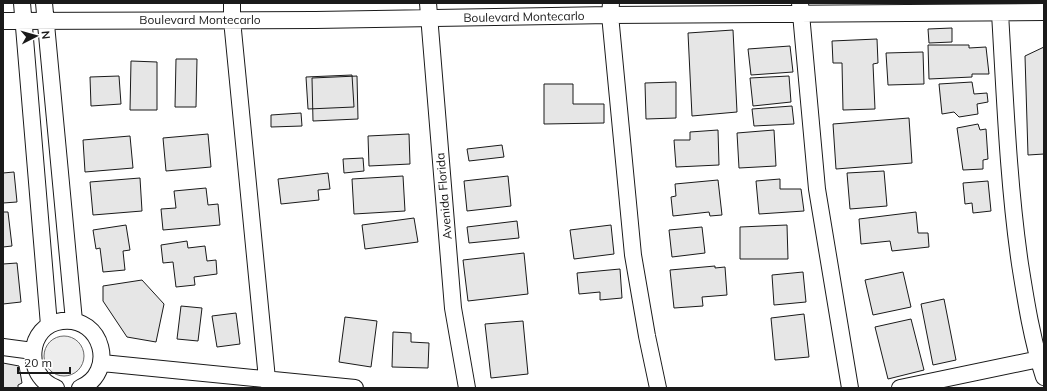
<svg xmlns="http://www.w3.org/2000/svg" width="1047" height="391" font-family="Mulish,sans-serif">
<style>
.built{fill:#ededed;stroke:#6a6a6a}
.building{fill:#e6e6e6;stroke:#1a1a1a}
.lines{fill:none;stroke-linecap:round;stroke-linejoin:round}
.minor-casing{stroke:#1a1a1a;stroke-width:18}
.minor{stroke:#fff;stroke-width:16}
.labels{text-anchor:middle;stroke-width:3;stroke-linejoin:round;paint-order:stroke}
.street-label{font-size:12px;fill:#1a1a1a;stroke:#fff}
</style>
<rect width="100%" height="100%" fill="#fff"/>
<path class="built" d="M44 356a20 20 0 1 1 40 0a20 20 0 1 1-40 0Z"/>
<path class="building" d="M 952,28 L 952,42 L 929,43 L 928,29 Z
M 733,30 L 737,112 L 692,116 L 688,33 Z
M 877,39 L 878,63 L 873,64 L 875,109 L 843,110 L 842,63 L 833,63 L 832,41 Z
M 928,45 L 969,45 L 969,48 L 986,47 L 989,74 L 972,74 L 972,77 L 929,79 Z
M 790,46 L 793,72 L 751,75 L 748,49 Z
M 1044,47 L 1044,154 L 1028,155 L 1025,56 Z
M 923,52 L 924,84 L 888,85 L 886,53 Z
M 176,59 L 197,59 L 196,107 L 175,107 Z
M 131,61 L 157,62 L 157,110 L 130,110 Z
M 352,75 L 354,107 L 308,109 L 306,77 Z
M 119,76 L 121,104 L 91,106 L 90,77 Z
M 357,76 L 358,119 L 313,121 L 312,78 Z
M 789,76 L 791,102 L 753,106 L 750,78 Z
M 676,82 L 676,118 L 646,119 L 645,83 Z
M 972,82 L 974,94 L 987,93 L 988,102 L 977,104 L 978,114 L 959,117 L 954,112 L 942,114 L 939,84 Z
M 544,84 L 573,84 L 573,104 L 604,104 L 604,123 L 544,124 Z
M 792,106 L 794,124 L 754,126 L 752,109 Z
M 301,113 L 302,126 L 271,127 L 271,115 Z
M 909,118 L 912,163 L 836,169 L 833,124 Z
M 978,124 L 980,130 L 986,129 L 988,159 L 983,160 L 983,169 L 963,170 L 957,128 Z
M 718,130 L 719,165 L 676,167 L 674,140 L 690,140 L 690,132 Z
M 774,130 L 776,166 L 739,168 L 737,133 Z
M 208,134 L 211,167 L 166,171 L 163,138 Z
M 409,134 L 410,164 L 369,166 L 368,136 Z
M 130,136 L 133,168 L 85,172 L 83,140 Z
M 502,145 L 504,157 L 469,161 L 467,149 Z
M 363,158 L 364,171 L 344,173 L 343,159 Z
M 884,171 L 887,206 L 850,209 L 847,173 Z
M 14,172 L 17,202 L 3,203 L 3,173 Z
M 328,173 L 330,189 L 318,190 L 319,200 L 281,204 L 278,179 Z
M 403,176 L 405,211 L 354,214 L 352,179 Z
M 508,176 L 511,206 L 467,211 L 464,181 Z
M 140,178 L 142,211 L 93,215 L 90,182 Z
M 780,179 L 780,189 L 801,189 L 804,211 L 759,214 L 756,181 Z
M 718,180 L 722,215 L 710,216 L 709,212 L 673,216 L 671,197 L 676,196 L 675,184 Z
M 988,181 L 991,211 L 973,213 L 972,203 L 965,204 L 963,183 Z
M 206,188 L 208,205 L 218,204 L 220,225 L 163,230 L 161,209 L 176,208 L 174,191 Z
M 3,212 L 8,212 L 12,246 L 3,247 Z
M 916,212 L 918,233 L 928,233 L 929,247 L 892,251 L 890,241 L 861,244 L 859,219 Z
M 414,218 L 418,242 L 365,249 L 362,225 Z
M 517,221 L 519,238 L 469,243 L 467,227 Z
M 126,225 L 130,250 L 123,251 L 125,270 L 103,272 L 100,248 L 96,249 L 93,230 Z
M 611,225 L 614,254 L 574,259 L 570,230 Z
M 787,225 L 788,259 L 740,259 L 740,227 Z
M 702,227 L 705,253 L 672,257 L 669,230 Z
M 187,241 L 188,248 L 205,246 L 207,261 L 216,260 L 217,274 L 194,277 L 195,285 L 176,287 L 173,262 L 163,263 L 161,245 Z
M 524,253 L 528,294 L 468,301 L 463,260 Z
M 17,263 L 21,302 L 3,304 L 3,264 Z
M 715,266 L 715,268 L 725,267 L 727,295 L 702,297 L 703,306 L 674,308 L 670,270 Z
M 620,269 L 622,298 L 600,300 L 600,292 L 579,294 L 577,273 Z
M 803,272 L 806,302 L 774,305 L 772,275 Z
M 903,272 L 911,307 L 873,315 L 865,280 Z
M 142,280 L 164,304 L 156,342 L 127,337 L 103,301 L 103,286 Z
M 944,299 L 956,360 L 933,365 L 921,304 Z
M 181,306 L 202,308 L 198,341 L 177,339 Z
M 236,313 L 240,344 L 217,347 L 212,316 Z
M 804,314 L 809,357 L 775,360 L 771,318 Z
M 345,317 L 377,321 L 371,367 L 339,362 Z
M 911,319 L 924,370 L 888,379 L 875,327 Z
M 523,321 L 528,374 L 491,378 L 485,324 Z
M 393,332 L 411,333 L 411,342 L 429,343 L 428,368 L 392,367 Z
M 3,363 L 19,366 L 22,383 L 18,385 L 18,388 L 3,388 Z"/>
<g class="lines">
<g class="minor-casing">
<path id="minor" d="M 22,3 L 49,325
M 44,3 L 74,321
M 232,3 L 232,20 L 267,379 L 270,388
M 428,3 L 453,308 L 467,388
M 611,3 L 610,15 L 633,255 L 647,336 L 658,388
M 800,3 L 817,189 L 850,388
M 1000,13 C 1005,96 1008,181 1020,264 C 1026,302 1032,340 1044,377
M 3,21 L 315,20 L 610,15 L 1044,12
M 3,347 L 33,351
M 102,363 L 355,388
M 56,388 C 23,376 27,325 62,321 C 103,316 117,373 80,388
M 900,388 L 1044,358"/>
</g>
<use href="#minor" class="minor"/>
</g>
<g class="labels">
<g class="street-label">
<text transform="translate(524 17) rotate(-1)" y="4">Boulevard Montecarlo</text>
<text x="200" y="24">Boulevard Montecarlo</text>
<text transform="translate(444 196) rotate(-95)" y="4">Avenida Florida</text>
</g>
</g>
<rect width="1047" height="391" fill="none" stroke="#1a1a1a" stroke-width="8"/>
<g transform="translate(36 36) rotate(84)" stroke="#ffffff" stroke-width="3" paint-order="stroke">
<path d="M0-3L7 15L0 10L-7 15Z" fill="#1a1a1a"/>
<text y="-6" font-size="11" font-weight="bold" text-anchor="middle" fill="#1a1a1a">N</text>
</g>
<path d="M18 367v6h52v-6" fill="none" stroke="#1a1a1a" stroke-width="2"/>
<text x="24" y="367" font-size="12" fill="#1a1a1a" stroke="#ffffff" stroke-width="3" paint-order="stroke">20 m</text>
</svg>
